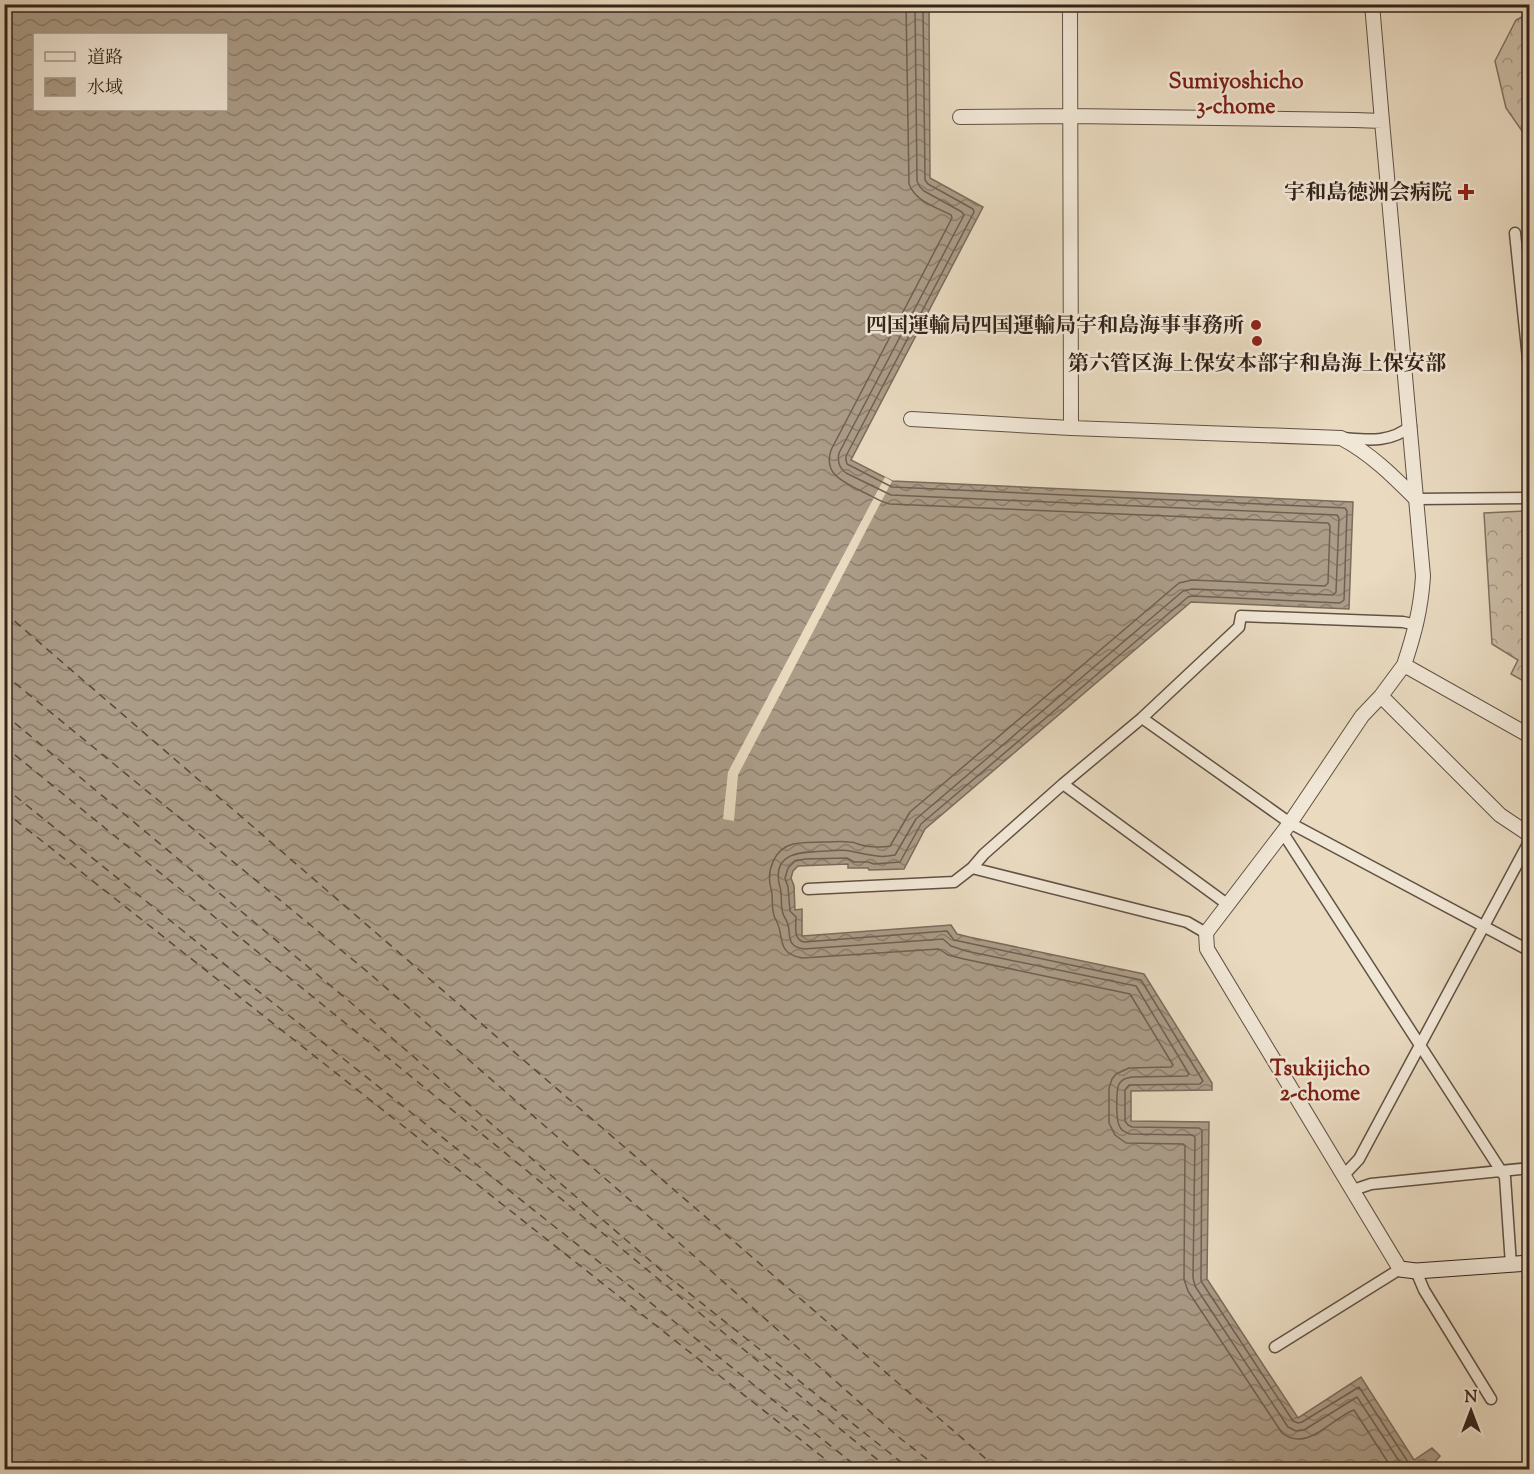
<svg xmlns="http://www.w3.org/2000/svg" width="1534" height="1474" font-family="'Sorts Mill Goudy','Noto Serif JP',serif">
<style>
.forest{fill:url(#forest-crowns);stroke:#7f7060;stroke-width:1.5}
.water{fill:url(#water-waves);stroke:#7b6c5c;stroke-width:1.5;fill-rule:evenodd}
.pier{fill:#e9dac0}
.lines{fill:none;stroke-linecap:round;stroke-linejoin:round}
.shore{stroke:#706052;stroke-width:1.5}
.ferry{stroke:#58483c;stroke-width:1.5;stroke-dasharray:8 6;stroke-linecap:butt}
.minor-casing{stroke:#615244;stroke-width:13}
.tertiary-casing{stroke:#615244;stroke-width:16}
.secondary-casing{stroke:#34241b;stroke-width:17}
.minor{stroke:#f1e7d6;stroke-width:10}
.tertiary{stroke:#f1e7d6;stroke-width:14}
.secondary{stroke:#f1e7d6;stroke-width:15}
.poi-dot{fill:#8f2418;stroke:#f1e7d6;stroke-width:2}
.labels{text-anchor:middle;stroke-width:5;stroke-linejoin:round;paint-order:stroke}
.poi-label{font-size:21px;font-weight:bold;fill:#34241b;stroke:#f1e7d6;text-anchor:end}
.neighbourhood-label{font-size:22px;font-weight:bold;fill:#7a1f14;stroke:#f1e7d6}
</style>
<defs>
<pattern id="forest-crowns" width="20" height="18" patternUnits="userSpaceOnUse" patternTransform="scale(1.5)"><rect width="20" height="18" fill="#cabba4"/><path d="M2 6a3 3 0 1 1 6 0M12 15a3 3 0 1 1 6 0" fill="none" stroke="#a59885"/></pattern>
<pattern id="water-waves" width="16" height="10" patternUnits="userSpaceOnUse" patternTransform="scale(1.5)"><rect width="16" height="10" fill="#ab9c88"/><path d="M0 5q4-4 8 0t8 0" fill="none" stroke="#8c7f6e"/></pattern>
</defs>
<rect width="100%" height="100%" fill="#e9dac0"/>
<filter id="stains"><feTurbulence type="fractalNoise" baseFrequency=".00333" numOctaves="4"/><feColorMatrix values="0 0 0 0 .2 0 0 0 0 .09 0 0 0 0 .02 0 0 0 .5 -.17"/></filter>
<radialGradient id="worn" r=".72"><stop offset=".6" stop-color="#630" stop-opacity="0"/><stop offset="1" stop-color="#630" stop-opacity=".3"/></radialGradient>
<path class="forest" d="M 1529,13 L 1529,141 L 1506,108 L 1495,61 L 1516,20 Z
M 1525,511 L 1528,556 L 1530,557 L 1529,684 L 1511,674 L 1518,660 L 1492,644 L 1484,513 Z"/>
<path class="water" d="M 5,5 L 929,5 L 930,178 L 983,207 L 851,460 L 892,481 L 1353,502 L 1349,609 L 1191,602 L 925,829 L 904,869 L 869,870 L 868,868 L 848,868 L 848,864 L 798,866 L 793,871 L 791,878 L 794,886 L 795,910 L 802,909 L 802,936 L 951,925 L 957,934 L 969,937 L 1144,974 L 1212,1083 L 1212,1090 L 1131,1091 L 1131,1121 L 1209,1122 L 1207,1279 L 1298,1418 L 1361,1377 L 1414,1460 L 1432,1448 L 1440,1456 L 1428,1470 L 5,1470 ZM 34,34 L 226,34 L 226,110 L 34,110 Z"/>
<path class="pier" d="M 885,477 L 892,481 L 738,775 L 734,821 L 723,819 L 728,772 Z"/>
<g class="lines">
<path class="shore" d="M 906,4 L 909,184 C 915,201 936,207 951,215 L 952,218 L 831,450 C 823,475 844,482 863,492 C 872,496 880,502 890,504 L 1328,523 L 1330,526 L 1328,583 L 1325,586 L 1192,580 L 1179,583 L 910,812 L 890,846 C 881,848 866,847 858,844 C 852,842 855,842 849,842 C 841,841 833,842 826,842 C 815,842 804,842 793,844 C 774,849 766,871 771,889 C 774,899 770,911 776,920 C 785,936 775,953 802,958 L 939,949 L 948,955 L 964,959 L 1130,994 L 1173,1065 L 1171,1067 L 1129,1068 L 1116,1074 L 1112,1079 L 1109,1088 L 1109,1123 L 1115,1135 L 1126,1143 L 1183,1144 L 1185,1146 L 1184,1279 L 1188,1291 L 1282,1433 C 1308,1453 1331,1418 1354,1410 L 1393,1470
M 915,4 L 917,181 L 920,187 L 924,191 L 962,212 L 964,215 L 839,453 C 837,462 839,468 846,473 L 891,495 L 1337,515 L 1339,518 L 1336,592 L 1333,595 L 1192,589 L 1183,591 L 916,819 L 895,855 C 890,856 882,857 877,856 C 868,855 859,853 850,851 C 843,849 834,851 827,851 C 803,852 770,851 780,887 C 783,897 779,909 785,918 C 794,930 782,946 804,949 L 943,939 L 951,946 L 966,951 L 1136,986 L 1189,1074 L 1187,1076 L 1132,1077 C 1126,1078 1122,1079 1119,1084 C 1116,1090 1116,1119 1119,1125 C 1121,1131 1125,1132 1130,1134 L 1192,1135 L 1195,1137 L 1193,1278 L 1195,1286 L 1288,1427 L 1296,1431 L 1304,1430 L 1357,1397 L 1405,1470
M 923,4 L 925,180 L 928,184 L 973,209 L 974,212 L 846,456 L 846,460 L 847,464 L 892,487 L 1345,508 L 1347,511 L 1344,600 L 1340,603 L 1192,596 L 1188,597 L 921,824 L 900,862 L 874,864 L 868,862 L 854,862 L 847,858 L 805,859 L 795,861 L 788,868 L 785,878 L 788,887 L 790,911 L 796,917 C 796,927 793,939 804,942 L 947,931 L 954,940 L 968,943 L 1141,980 L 1203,1081 L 1200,1084 L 1129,1085 L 1125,1090 L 1125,1121 L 1128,1125 L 1132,1127 L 1199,1128 L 1202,1130 L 1201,1281 L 1293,1421 L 1298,1423 L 1302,1422 L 1359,1387 L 1408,1462 L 1414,1465 L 1422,1463 L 1424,1465 L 1424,1470"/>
<path class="ferry" d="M 4,612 L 999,1470
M 4,674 L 369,973 L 693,1255 L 901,1439 L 941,1470
M 4,714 L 349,1001 L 669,1277 L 911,1470
M 4,746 L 520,1165 L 890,1470
M 4,787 L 243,979 L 861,1470
M 4,811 L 839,1470"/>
<g class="minor-casing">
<path id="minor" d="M 1515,233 L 1530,378
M 1344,438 C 1369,440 1390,443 1411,426
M 1416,499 L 1530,498
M 1142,718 L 1290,823 L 1530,951
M 1063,784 L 1227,904
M 1283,833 L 1505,1177 L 1511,1265
M 972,868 L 1187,922 L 1206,933
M 808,889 L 954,882 L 972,868 L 984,854 L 1063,784 L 1142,718 L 1239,627 L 1241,616 L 1403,622 L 1417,625
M 1344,1175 L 1359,1159 L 1530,840
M 1353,1190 L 1371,1184 L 1530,1168
M 1416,1271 L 1424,1290 L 1491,1399
M 1275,1347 L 1400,1269"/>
</g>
<g class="tertiary-casing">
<path id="tertiary" d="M 1070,4 L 1071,428
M 1372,4 L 1382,121
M 960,117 L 1071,116 L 1355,120 L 1382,121 L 1423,576 C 1421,609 1414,635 1404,665 L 1530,736
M 911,419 L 1071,428 L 1341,438 C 1370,453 1393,476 1416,499
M 1381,696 L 1500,815 L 1530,835
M 1400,1269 L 1207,949 L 1206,933 L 1290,823 L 1362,716 L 1381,696 L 1404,665"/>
</g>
<g class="secondary-casing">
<path id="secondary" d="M 1400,1269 L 1416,1271 L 1530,1263"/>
</g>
<use href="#minor" class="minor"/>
<use href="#tertiary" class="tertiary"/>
<use href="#secondary" class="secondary"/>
</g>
<g class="poi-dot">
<path d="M1463 183h6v6h6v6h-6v6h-6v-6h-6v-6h6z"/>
<circle cx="1256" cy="325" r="6"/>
<circle cx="1257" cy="341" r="6"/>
</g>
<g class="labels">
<g class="poi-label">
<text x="1452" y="199">宇和島徳洲会病院</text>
<text x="1244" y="332">四国運輸局四国運輸局宇和島海事事務所</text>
<text x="1257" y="370" text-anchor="middle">第六管区海上保安本部宇和島海上保安部</text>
</g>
<g class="neighbourhood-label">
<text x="1236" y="88">Sumiyoshicho<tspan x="1236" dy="25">3-chome</tspan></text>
<text x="1320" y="1075">Tsukijicho<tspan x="1320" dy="25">2-chome</tspan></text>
</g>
</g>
<rect width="1534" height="1474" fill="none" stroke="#e9dac0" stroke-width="24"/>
<rect x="6" y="6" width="1522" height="1462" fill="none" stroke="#34241b" stroke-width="3"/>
<rect x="12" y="12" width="1510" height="1450" fill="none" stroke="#34241b" stroke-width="1.5"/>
<rect x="33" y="33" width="195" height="78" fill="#f1e7d6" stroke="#a5998b" stroke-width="1.5"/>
<rect x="45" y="52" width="30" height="9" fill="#f1e7d6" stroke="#a5998b" stroke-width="1.5"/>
<text x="87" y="63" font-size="18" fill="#34241b">道路</text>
<rect x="45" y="78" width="30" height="18" fill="url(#water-waves)" stroke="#a5998b" stroke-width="1.5"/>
<text x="87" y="93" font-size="18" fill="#34241b">水域</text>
<g transform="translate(1471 1411)" stroke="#f1e7d6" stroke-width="4.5" paint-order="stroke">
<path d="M0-4.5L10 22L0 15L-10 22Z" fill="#34241b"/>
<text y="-9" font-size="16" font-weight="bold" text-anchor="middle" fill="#34241b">N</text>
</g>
<rect width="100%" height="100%" filter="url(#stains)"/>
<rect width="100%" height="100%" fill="url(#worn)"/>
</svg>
